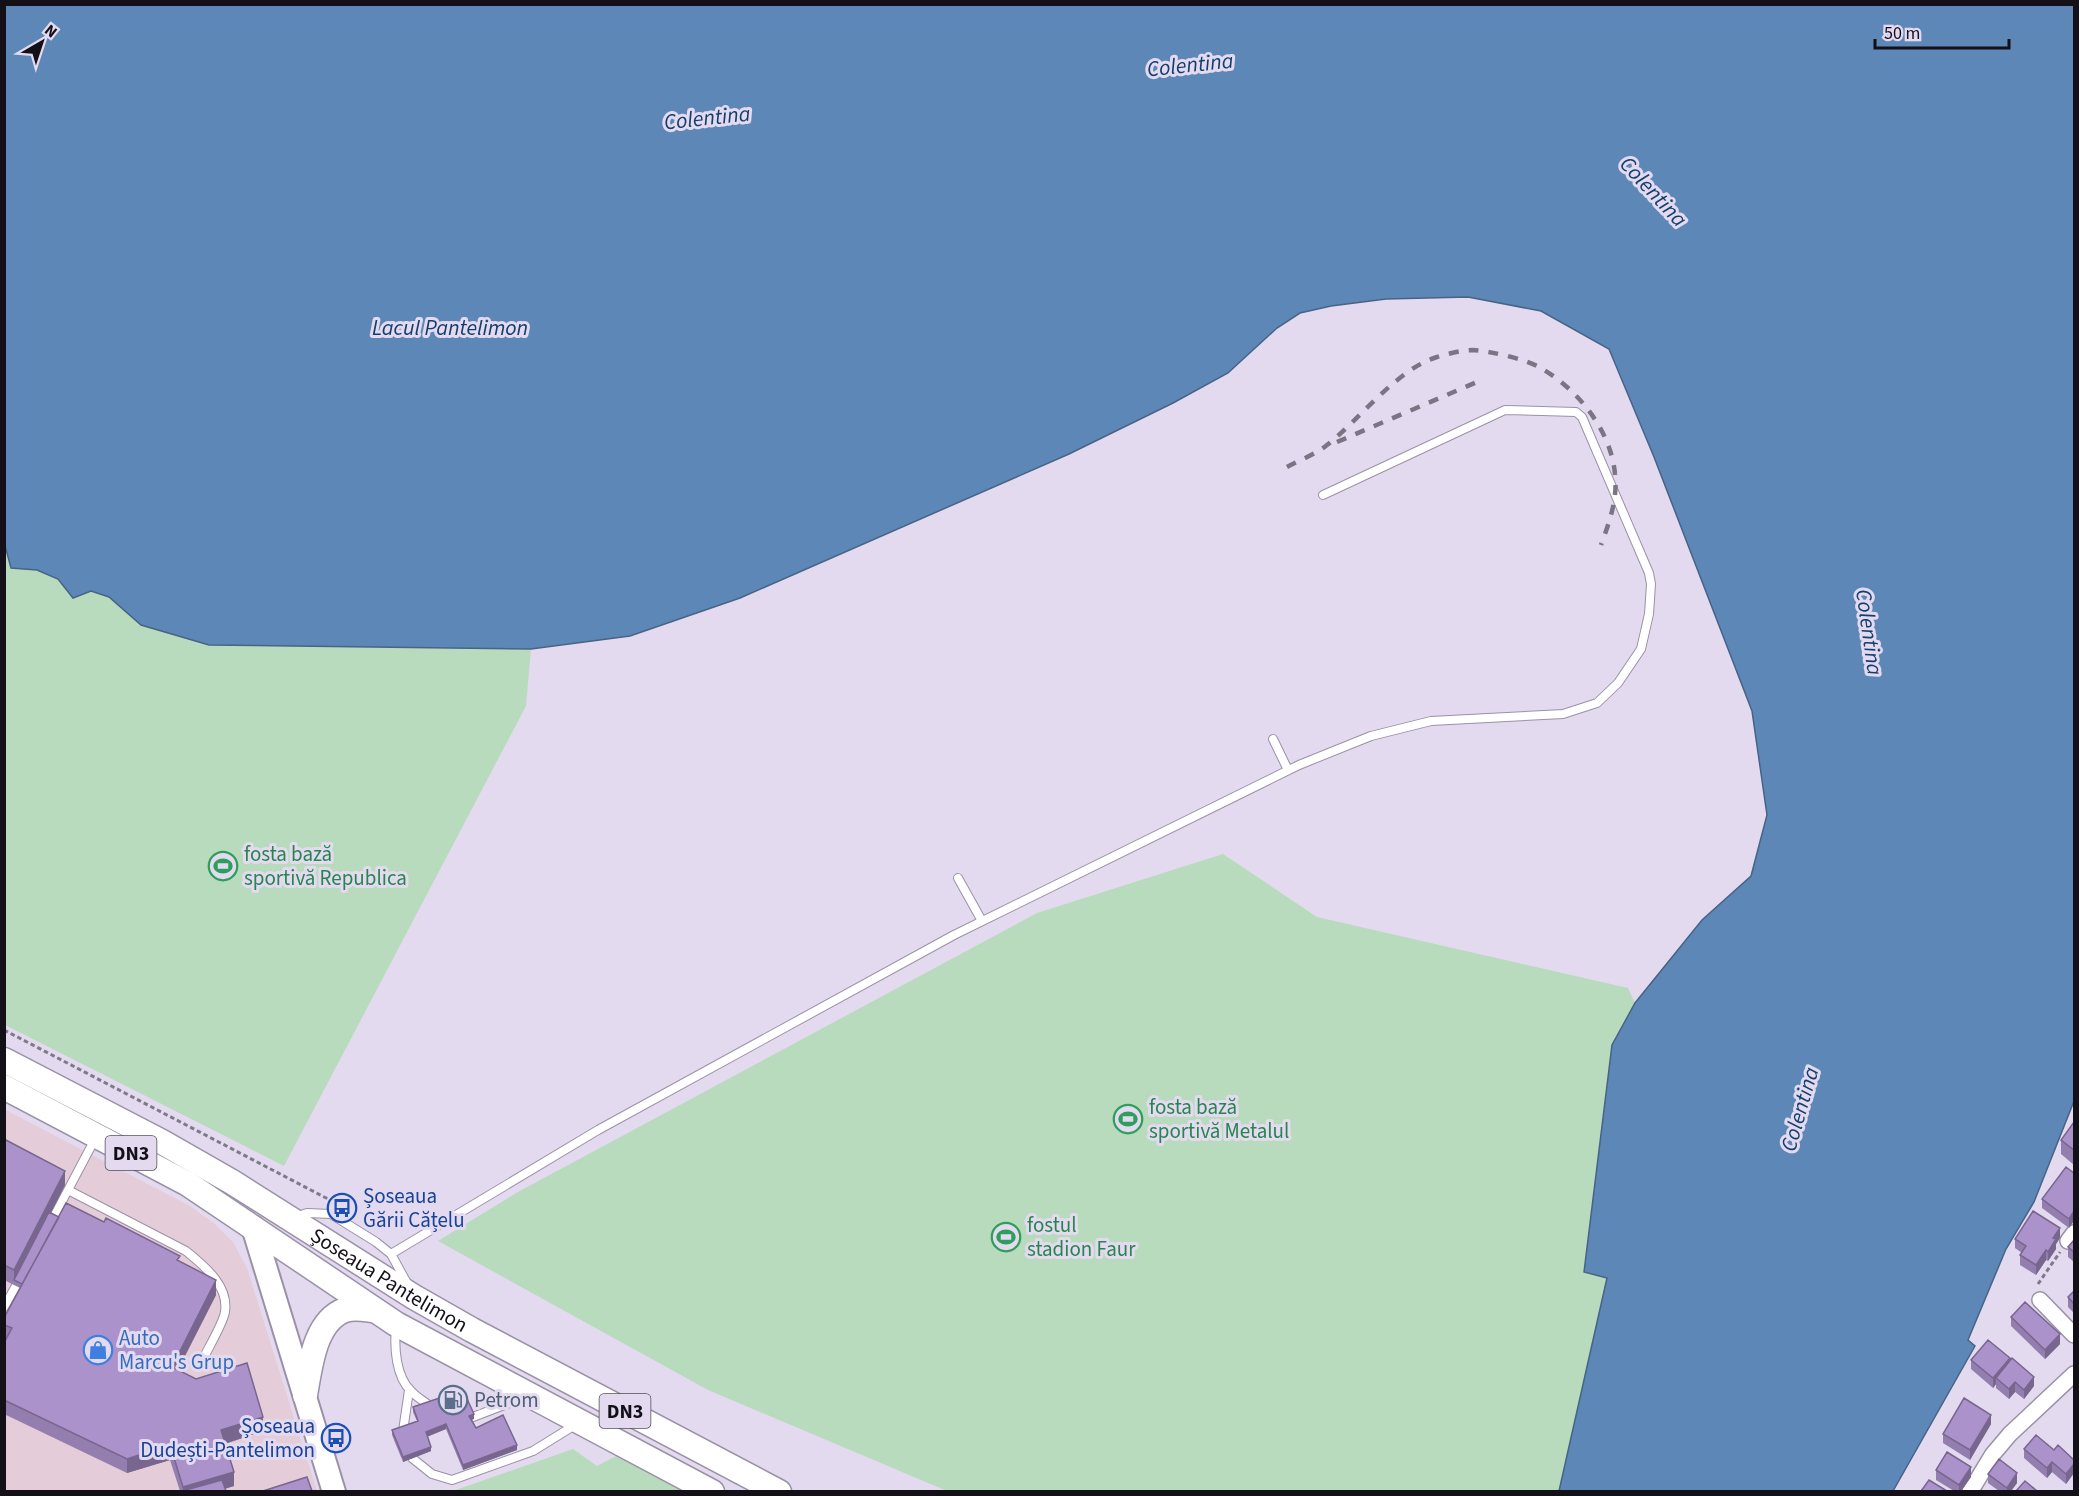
<svg xmlns="http://www.w3.org/2000/svg" width="2079" height="1496" font-family="'Source Sans 3',sans-serif">
<style>
.commercial{fill:#e4cdd9}
.green{fill:#b9dbbd}
.water{fill:#5d87b6;stroke:#476386;stroke-width:1.5}
.lines{fill:none;stroke-linecap:round;stroke-linejoin:round}
.service-casing{stroke:#9a91a6;stroke-width:10}
.minor-casing{stroke:#9a91a6;stroke-width:18}
.secondary-casing{stroke:#9a91a6;stroke-width:26}
.primary-casing{stroke:#9a91a6;stroke-width:27}
.path{stroke:#807a88;stroke-width:3;stroke-dasharray:4.5 3;stroke-linecap:butt}
.service{stroke:#fff;stroke-width:8}
.minor{stroke:#fff;stroke-width:15}
.secondary{stroke:#fff;stroke-width:22}
.primary{stroke:#fff;stroke-width:24}
.rail{stroke:#7a7483;stroke-width:4.5;stroke-dasharray:10 10;stroke-linecap:butt}
.wall{fill:#937eaf}
.shaded-wall{fill:#78668e}
.building{fill:#ab92cb;stroke:#78668e;stroke-width:1.5}
.labels{text-anchor:middle;stroke-width:6;stroke-linejoin:round;paint-order:stroke}
.shield{fill:#e3daf0;stroke:#514d58;stroke-width:1.5}
.shield-label{font-size:20px;font-weight:bold;fill:#131017}
.leisure-label{font-size:21px;fill:#27864d;stroke:#e3daf0;text-anchor:start}
.transit-label{font-size:21px;fill:#164399;stroke:#e3daf0;text-anchor:start}
.street-label{font-size:21px;fill:#131017;stroke:#e3daf0}
.shop-label{font-size:21px;fill:#366cbe;stroke:#e3daf0;text-anchor:start}
.service-label{font-size:21px;fill:#4e5e75;stroke:#e3daf0;text-anchor:start}
.water-label{font-size:22px;font-style:italic;fill:#123f6d;stroke:#e3daf0}
</style>
<rect width="100%" height="100%" fill="#e3daf0"/>
<path class="commercial" d="M 4,1109 L 190,1206 L 215,1224 L 233,1242 L 247,1268 L 317,1491 L 5,1491 Z"/>
<path class="green" d="M 4,542 L 11,568 L 37,570 L 58,579 L 73,598 L 91,591 L 109,597 L 141,625 L 209,645 L 531,649 L 526,706 L 284,1166 L 5,1025 Z
M 1223,854 L 1317,917 L 1628,988 L 1635,1003 L 1612,1046 L 1584,1272 L 1607,1277 L 1559,1491 L 947,1491 L 708,1390 L 438,1241 L 516,1193 L 1037,913 Z
M 573,1449 L 597,1466 L 618,1455 L 688,1492 L 450,1492 Z"/>
<path class="water" d="M 4,5 L 2074,5 L 2074,1101 L 2034,1202 L 2006,1249 L 1968,1340 L 1975,1346 L 1893,1491 L 1559,1491 L 1607,1278 L 1584,1272 L 1612,1045 L 1635,1003 L 1702,920 L 1751,876 L 1767,815 L 1752,711 L 1654,457 L 1609,349 L 1541,311 L 1468,297 L 1386,299 L 1331,306 L 1300,313 L 1277,328 L 1228,373 L 1173,403 L 1069,454 L 740,598 L 630,636 L 531,649 L 209,645 L 141,625 L 109,597 L 91,591 L 73,598 L 58,579 L 37,570 L 11,568 L 4,542 Z"/>
<g class="lines">
<g class="service-casing">
<path id="service" d="M 1273,739 L 1288,770
M 958,878 L 982,921
M 95,1139 L 68,1190 L 186,1251 C 204,1266 229,1285 225,1312 C 223,1324 207,1350 201,1363
M 298,1216 L 307,1213 L 331,1214 L 376,1242 L 391,1254 L 408,1285
M 50,1224 L 68,1190
M 391,1254 L 598,1130 L 954,935 L 1299,765 L 1371,736 L 1431,721 L 1563,714 L 1597,703 L 1618,683 L 1641,649 L 1649,614 L 1651,584 L 1649,573 L 1582,417 L 1576,412 L 1505,410 L 1323,495
M 4,1307 L 21,1277
M 396,1328 C 394,1348 396,1377 411,1391 C 416,1397 424,1401 430,1406
M 473,1417 L 525,1397
M 403,1431 L 409,1390
M 412,1458 L 432,1474 L 452,1480 L 533,1451 L 575,1425"/>
</g>
<g class="minor-casing">
<path id="minor" d="M 2068,1241 L 2074,1233
M 2040,1300 L 2074,1335
M 1970,1492 L 1993,1454 L 2010,1434 L 2074,1374"/>
</g>
<g class="secondary-casing">
<path id="secondary" d="M 253,1227 L 334,1492"/>
</g>
<g class="primary-casing">
<g id="primary">
<path id="s1" d="M 4,1060 L 162,1142 L 232,1182 L 414,1297 L 472,1330 L 779,1492"/>
<path d="M 4,1087 L 188,1184 L 396,1324 L 712,1492"/>
<path d="M 305,1395 C 310,1368 314,1321 345,1310 C 354,1307 364,1309 373,1310"/>
</g>
</g>
<path class="path" d="M 4,1030 L 330,1200
M 2038,1284 L 2060,1252"/>
<use href="#service" class="service"/>
<use href="#minor" class="minor"/>
<use href="#secondary" class="secondary"/>
<use href="#primary" class="primary"/>
<path class="rail" d="M 1337,442 L 1484,379
M 1287,467 C 1300,460 1316,454 1327,445 C 1360,419 1397,369 1437,357 C 1447,354 1462,350 1473,350 C 1489,351 1525,359 1539,367 C 1577,388 1611,430 1615,474 C 1618,499 1609,523 1601,545"/>
</g>
<path class="wall" d="M 2074,1122 L 2074,1165 L 2061,1154 L 2061,1140 Z
M 4,1139 L 65,1185 L 51,1213 L 59,1217 L 180,1262 L 216,1295 L 178,1370 L 263,1431 L 225,1444 L 234,1486 L 225,1489 L 226,1491 L 180,1491 L 170,1460 L 127,1473 L 4,1414 L 4,1343 L 6,1340 L 4,1339 L 4,1318 L 20,1288 L 4,1280 Z
M 2074,1173 L 2069,1228 L 2042,1208 L 2042,1199 Z
M 2060,1238 L 2056,1244 L 2056,1249 L 2048,1261 L 2046,1260 L 2036,1275 L 2020,1265 L 2020,1255 L 2022,1253 L 2015,1248 L 2015,1239 Z
M 2074,1240 L 2074,1262 L 2068,1257 L 2068,1247 Z
M 2074,1291 L 2074,1313 L 2068,1307 L 2068,1297 Z
M 2011,1317 L 2060,1344 L 2045,1359 L 2011,1326 Z
M 1971,1360 L 2010,1361 L 2034,1386 L 2024,1399 L 2015,1392 L 2009,1399 L 1996,1388 L 1996,1384 L 1993,1388 L 1971,1369 Z
M 413,1407 L 474,1419 L 472,1420 L 476,1428 L 517,1450 L 463,1470 L 446,1429 L 427,1437 L 431,1451 L 403,1462 L 392,1435 L 392,1430 L 417,1421 L 413,1412 Z
M 1991,1424 L 1970,1460 L 1943,1443 L 1943,1434 Z
M 2024,1449 L 2054,1450 L 2074,1460 L 2074,1473 L 2066,1484 L 2052,1472 L 2047,1478 L 2024,1458 Z
M 1936,1470 L 1971,1477 L 1961,1491 L 1954,1491 L 1936,1480 Z
M 1988,1474 L 2017,1483 L 2011,1491 L 1999,1491 L 1988,1483 Z"/>
<path class="shaded-wall" d="M 65,1171 L 65,1185 L 16,1281 L 14,1280 L 14,1270 Z
M 2074,1211 L 2074,1221 L 2069,1228 L 2069,1219 Z
M 2060,1228 L 2060,1238 L 2056,1244 L 2056,1249 L 2048,1261 L 2048,1252 L 2053,1238 Z
M 2046,1250 L 2046,1260 L 2036,1275 L 2036,1265 Z
M 216,1280 L 216,1295 L 172,1381 L 172,1367 Z
M 2060,1334 L 2060,1344 L 2045,1359 L 2045,1350 Z
M 2010,1358 L 2010,1368 L 1996,1378 L 1996,1384 L 1993,1388 L 1993,1378 Z
M 2034,1377 L 2034,1386 L 2024,1399 L 2024,1390 Z
M 2015,1382 L 2015,1392 L 2009,1399 L 2009,1389 Z
M 474,1414 L 474,1419 L 469,1420 L 469,1416 Z
M 1991,1415 L 1991,1424 L 1970,1460 L 1970,1450 Z
M 263,1417 L 263,1431 L 221,1445 L 221,1430 Z
M 446,1424 L 446,1429 L 426,1437 L 426,1432 Z
M 170,1445 L 170,1460 L 127,1473 L 127,1459 Z
M 517,1445 L 517,1450 L 463,1470 L 463,1465 Z
M 431,1447 L 431,1451 L 403,1462 L 403,1457 Z
M 2052,1462 L 2052,1472 L 2047,1478 L 2047,1468 Z
M 2074,1464 L 2074,1473 L 2066,1484 L 2066,1474 Z
M 1971,1467 L 1971,1477 L 1961,1491 L 1959,1491 L 1959,1485 Z
M 234,1472 L 234,1486 L 216,1491 L 183,1491 L 183,1487 Z
M 2017,1473 L 2017,1483 L 2011,1491 L 2007,1491 L 2007,1488 Z"/>
<path class="building" d="M 2074,1122 L 2074,1150 L 2061,1140 Z
M 4,1139 L 65,1171 L 14,1270 L 4,1265 Z
M 2066,1167 L 2074,1173 L 2074,1211 L 2069,1219 L 2042,1199 Z
M 66,1203 L 104,1222 L 106,1218 L 180,1256 L 177,1260 L 216,1280 L 172,1367 L 196,1379 L 247,1363 L 263,1417 L 221,1430 L 234,1472 L 183,1487 L 170,1445 L 127,1459 L 4,1400 L 4,1343 L 12,1328 L 4,1325 L 4,1318 Z
M 2033,1211 L 2060,1228 L 2053,1238 L 2056,1239 L 2048,1252 L 2046,1250 L 2036,1265 L 2020,1255 L 2026,1246 L 2015,1239 Z
M 49,1212 L 59,1217 L 22,1284 L 14,1280 Z
M 2074,1240 L 2074,1252 L 2068,1247 Z
M 2074,1291 L 2074,1304 L 2068,1297 Z
M 2025,1302 L 2060,1334 L 2045,1350 L 2011,1317 Z
M 1988,1340 L 2010,1358 L 1993,1378 L 1971,1360 Z
M 2012,1358 L 2034,1377 L 2024,1390 L 2015,1382 L 2009,1389 L 1996,1378 Z
M 463,1390 L 474,1414 L 469,1416 L 476,1428 L 503,1415 L 517,1445 L 463,1465 L 446,1424 L 426,1432 L 431,1447 L 403,1457 L 392,1430 L 418,1421 L 413,1407 Z
M 1964,1398 L 1991,1415 L 1970,1450 L 1943,1434 Z
M 2036,1435 L 2054,1450 L 2058,1445 L 2074,1460 L 2074,1464 L 2066,1474 L 2052,1462 L 2047,1468 L 2024,1449 Z
M 1947,1452 L 1971,1467 L 1959,1485 L 1936,1470 Z
M 1999,1459 L 2017,1473 L 2007,1488 L 1988,1474 Z
M 307,1477 L 312,1491 L 263,1491 Z
M 222,1480 L 226,1491 L 182,1491 Z
M 1929,1480 L 1947,1491 L 1921,1491 Z
M 2025,1481 L 2037,1491 L 2016,1491 Z"/>
<defs>
<g id="stadium-ring" transform="scale(1.5)"><circle r="9.5" fill="#e3daf0" stroke="#2e9e5b" stroke-width="1.5"/><path d="M0-5a6.5 5 0 1 0 0 10a6.5 5 0 1 0 0-10ZM-3.5-1.8h7v3.6h-7Z" fill="#2e9e5b"/></g>
<g id="bus-ring" transform="scale(1.5)"><circle r="9.5" fill="#e3daf0" stroke="#1a4fb4" stroke-width="1.5"/><path d="M-5-6H5V4H4V6H2V4H-2V6H-4V4H-5ZM-3.5-4V0h7V-4ZM-3.5 1.2v1.5H-2V1.2ZM2 1.2v1.5H3.5V1.2Z" fill="#1a4fb4"/></g>
<g id="shop-ring" transform="scale(1.5)"><circle r="9.5" fill="#e3daf0" stroke="#3f7fe0" stroke-width="1.5"/><path d="M-5-2.5h2.3a2.7 3.5 0 0 1 5.4 0H5L5.5 6h-11ZM-1.5-2.5h3a1.5 2.3 0 0 0-3 0Z" fill="#3f7fe0"/></g>
<g id="fuel-ring" transform="scale(1.5)"><circle r="9.5" fill="#e3daf0" stroke="#5c6f8a" stroke-width="1.5"/><path d="M-5.5-6h7V0h2V4h1.3V-2.5L3-4.5l.8-.8L6-3V5H2.5V1h-1V6h-7ZM-4.2-4.7v3.2H.2V-4.7Z" fill="#5c6f8a"/></g>
</defs>
<g fill-rule="evenodd">
<use href="#stadium-ring" x="223" y="866"/>
<use href="#stadium-ring" x="1128" y="1119"/>
<use href="#bus-ring" x="342" y="1208"/>
<use href="#stadium-ring" x="1006" y="1237"/>
<use href="#shop-ring" x="98" y="1350"/>
<use href="#fuel-ring" x="453" y="1400"/>
<use href="#bus-ring" x="336" y="1438"/>
</g>
<g class="labels">
<g class="shield">
<rect x="105.5" y="1136" width="51" height="34" rx="4.5"/>
<rect x="599.5" y="1394" width="51" height="34" rx="4.5"/>
</g>
<g class="shield-label">
<text x="131" y="1160">DN3</text>
<text x="625" y="1418">DN3</text>
</g>
<g class="leisure-label">
<text x="244" y="861">fosta bază<tspan x="244" dy="24">sportivă Republica</tspan></text>
<text x="1149" y="1114">fosta bază<tspan x="1149" dy="24">sportivă Metalul</tspan></text>
<text x="1027" y="1232">fostul<tspan x="1027" dy="24">stadion Faur</tspan></text>
</g>
<g class="transit-label">
<text x="363" y="1203">Șoseaua<tspan x="363" dy="24">Gării Cățelu</tspan></text>
<text x="315" y="1433" text-anchor="end">Șoseaua<tspan x="315" dy="24">Dudești-Pantelimon</tspan></text>
</g>
<g class="street-label">
<text dy="7" stroke="none"><textPath href="#s1" startOffset="444">Șoseaua Pantelimon</textPath></text>
</g>
<g class="shop-label">
<text x="119" y="1345">Auto<tspan x="119" dy="24">Marcu's Grup</tspan></text>
</g>
<g class="service-label">
<text x="474" y="1407">Petrom</text>
</g>
<g class="water-label">
<text transform="translate(1190 64) rotate(-6)" y="8">Colentina</text>
<text transform="translate(707 117) rotate(-6)" y="8">Colentina</text>
<text transform="translate(1654 191) rotate(47)" y="8">Colentina</text>
<text x="450" y="335">Lacul Pantelimon</text>
<text transform="translate(1870 632) rotate(82)" y="8">Colentina</text>
<text transform="translate(1799 1109) rotate(-74)" y="8">Colentina</text>
</g>
</g>
<rect width="2079" height="1496" fill="none" stroke="#131017" stroke-width="12"/>
<g transform="translate(42 42) rotate(39)" stroke="#e3daf0" stroke-width="4.5" paint-order="stroke">
<path d="M0-4.5L10 22L0 15L-10 22Z" fill="#131017"/>
<text y="-9" font-size="16" font-weight="bold" text-anchor="middle" fill="#131017">N</text>
</g>
<path d="M1875 39v9h134v-9" fill="none" stroke="#131017" stroke-width="3"/>
<text x="1884" y="39" font-size="18" fill="#131017" stroke="#e3daf0" stroke-width="4.5" paint-order="stroke">50 m</text>
</svg>
